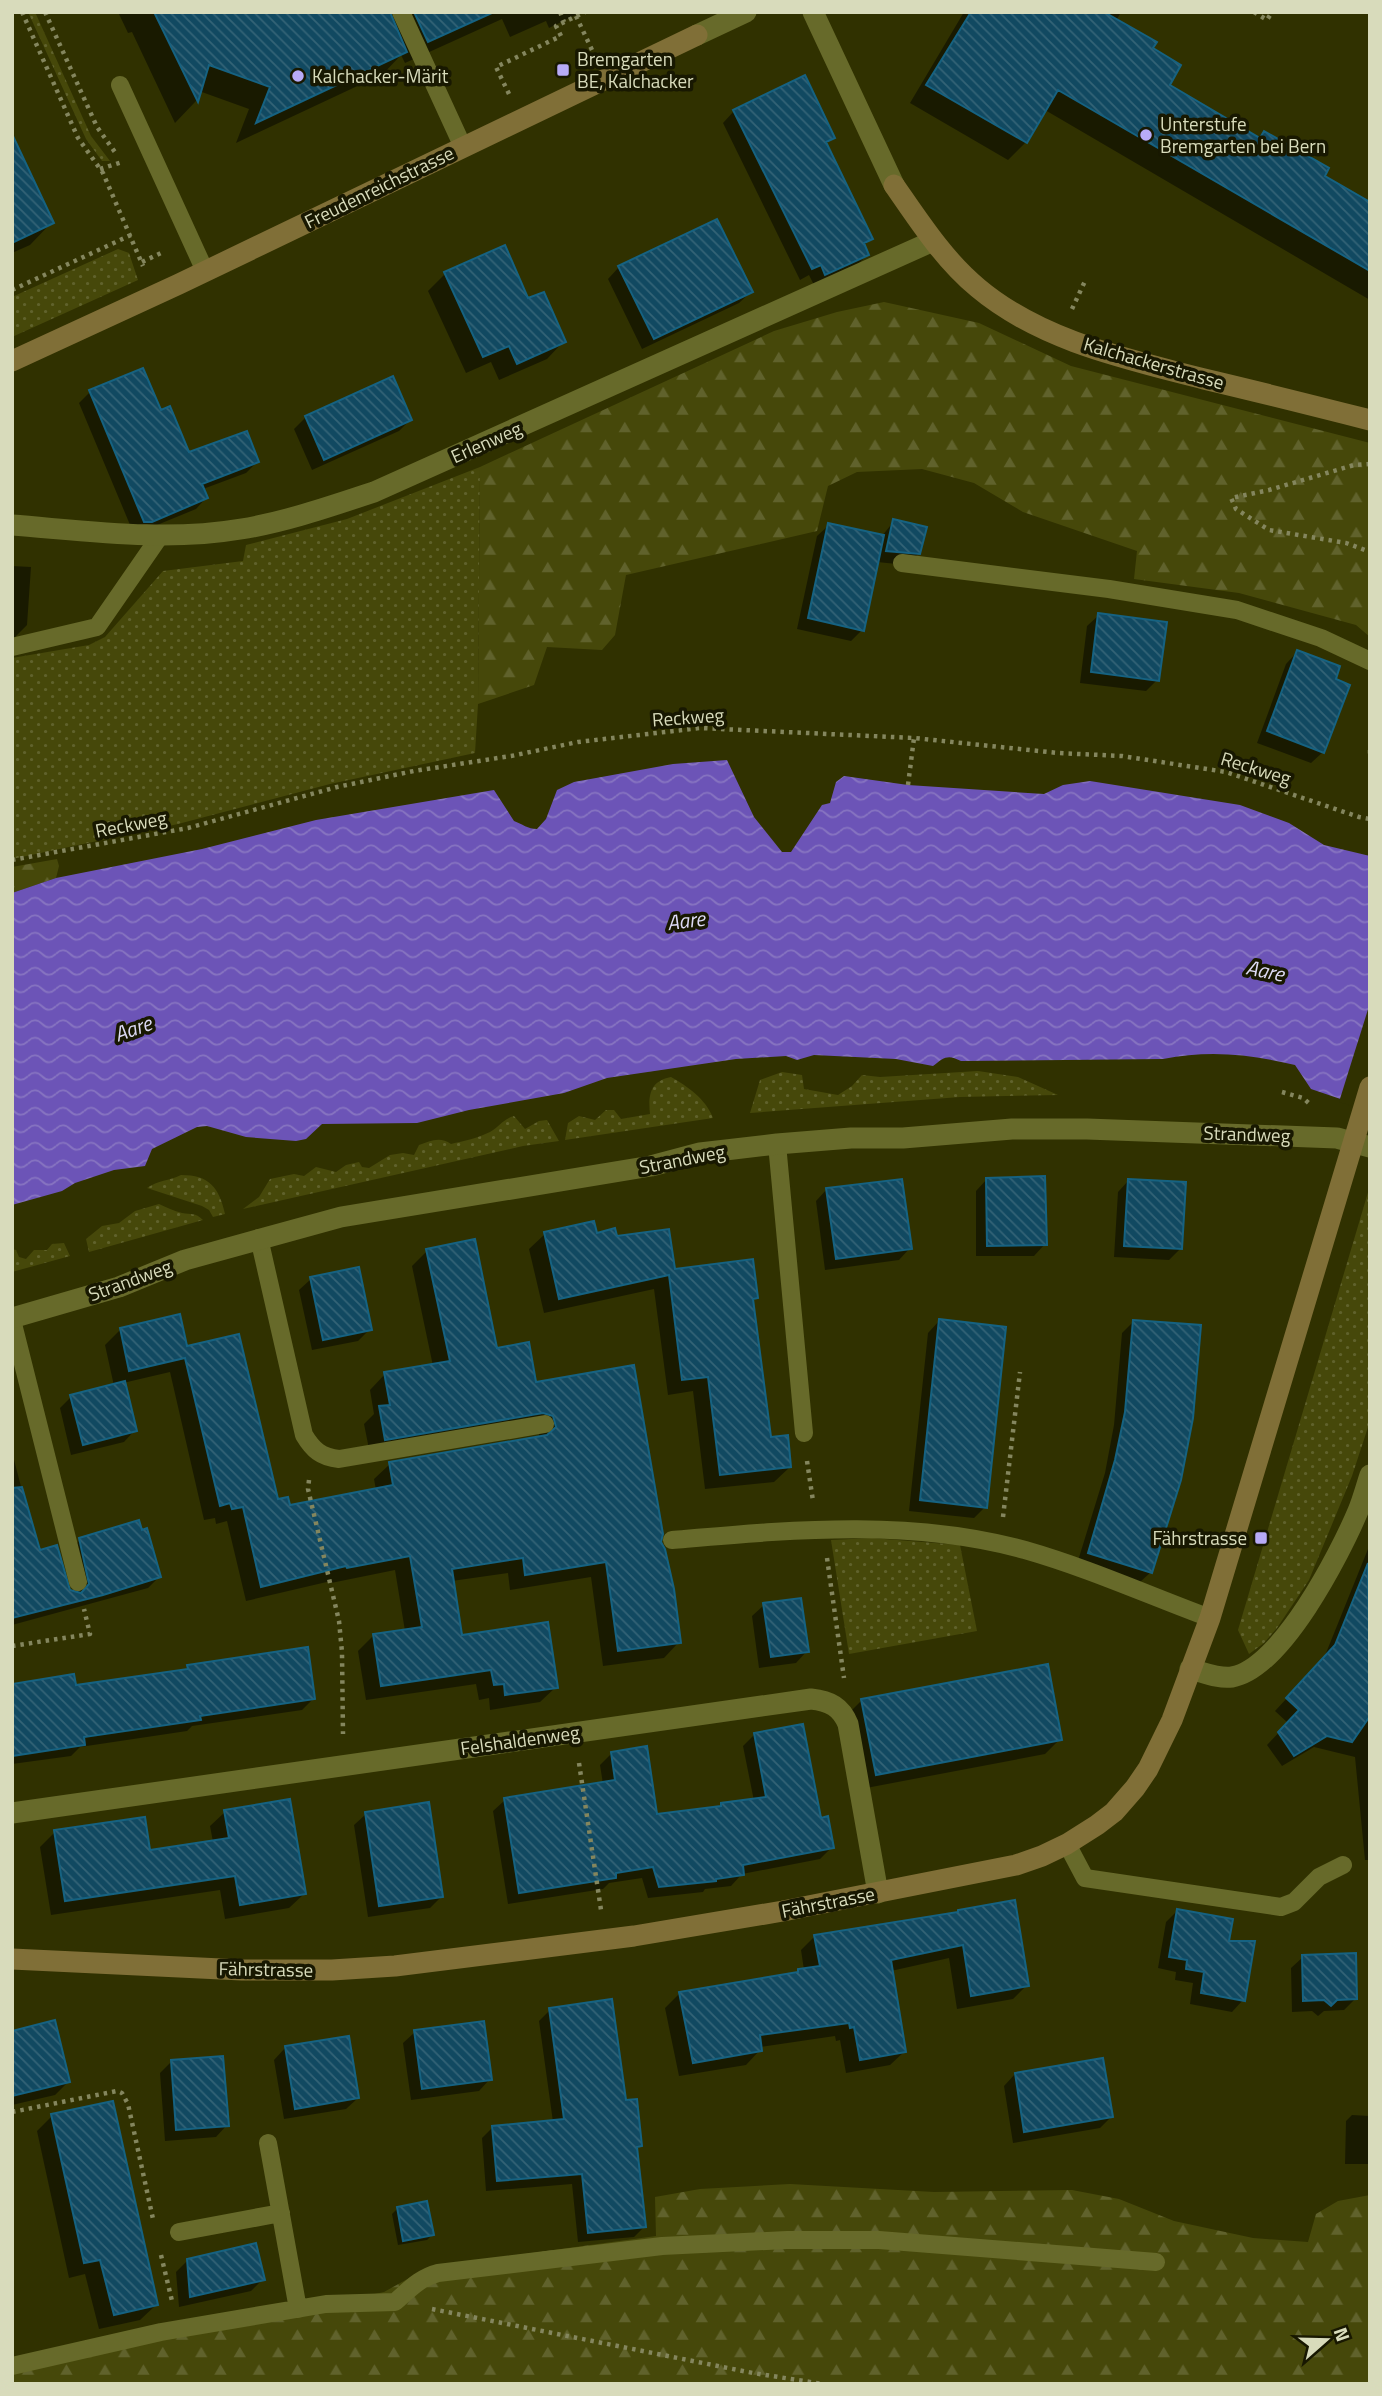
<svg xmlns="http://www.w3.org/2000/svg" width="1382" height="2396" font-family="'Titillium Web',sans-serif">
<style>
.green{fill:url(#green-dots)}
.forest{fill:url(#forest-firs)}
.water{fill:url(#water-waves)}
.pier{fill:#303100}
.shadow{fill:#0007}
.building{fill:url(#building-back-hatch);stroke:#166281;stroke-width:2}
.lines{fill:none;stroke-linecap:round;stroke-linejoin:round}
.path{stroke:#84865e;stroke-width:4.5;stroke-dasharray:3.5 5;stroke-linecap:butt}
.lane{stroke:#676a2a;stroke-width:18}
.street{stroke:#676a2a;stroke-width:21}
.secondary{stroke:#806f37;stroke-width:21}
.poi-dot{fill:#b8abf7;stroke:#181801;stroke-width:2.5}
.labels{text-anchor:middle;stroke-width:7;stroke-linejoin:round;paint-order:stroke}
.poi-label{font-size:19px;fill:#d8dbbb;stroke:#181801;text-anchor:start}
.street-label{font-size:19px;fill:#d8dbbb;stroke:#181801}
.water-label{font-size:21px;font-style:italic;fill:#dedbf5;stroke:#181801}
</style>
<defs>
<pattern id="green-dots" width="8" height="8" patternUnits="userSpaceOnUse" patternTransform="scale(1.75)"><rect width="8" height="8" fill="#46480a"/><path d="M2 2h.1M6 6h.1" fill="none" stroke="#60622c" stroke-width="1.8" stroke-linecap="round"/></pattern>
<pattern id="forest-firs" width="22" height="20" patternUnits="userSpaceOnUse" patternTransform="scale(1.75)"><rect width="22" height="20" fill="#46480a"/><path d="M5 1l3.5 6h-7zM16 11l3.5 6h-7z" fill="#60622c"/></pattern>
<pattern id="water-waves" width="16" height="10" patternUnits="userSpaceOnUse" patternTransform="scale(1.75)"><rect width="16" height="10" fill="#6c54b7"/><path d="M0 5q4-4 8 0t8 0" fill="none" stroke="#8774c1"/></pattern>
<pattern id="building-back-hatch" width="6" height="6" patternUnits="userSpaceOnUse" patternTransform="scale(1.75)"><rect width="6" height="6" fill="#114961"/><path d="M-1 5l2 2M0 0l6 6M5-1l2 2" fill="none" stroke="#336376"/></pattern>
</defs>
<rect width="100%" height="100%" fill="#303100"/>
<path class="green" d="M 28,12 L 35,12 L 91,136 L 110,161 L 102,161 L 86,139 Z
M 118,249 L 129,253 L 138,280 L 12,337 L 12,297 Z
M 480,467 L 478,704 L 475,753 L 330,784 L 178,824 L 12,859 L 12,658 L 89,645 L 105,637 L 163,571 L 243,561 L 246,545 L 347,519 Z
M 978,1071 L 1018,1077 L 1058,1095 L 960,1097 L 750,1113 L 760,1080 L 782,1072 L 802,1075 L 804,1089 L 838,1095 L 852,1086 L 862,1075 L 880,1077 Z
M 671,1077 C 687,1086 706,1099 713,1118 L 565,1140 L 568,1123 L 579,1116 L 595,1120 L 606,1110 L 614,1110 L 621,1119 L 650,1114 C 648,1095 650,1081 671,1077 Z
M 514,1116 L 525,1129 L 539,1121 L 547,1120 L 559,1141 L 523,1146 L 243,1209 L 259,1197 L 270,1179 L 294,1174 L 304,1176 L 316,1167 L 336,1172 L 346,1165 L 359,1162 L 362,1167 L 369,1168 L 390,1155 L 403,1153 L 414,1155 L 419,1145 C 430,1141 440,1136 451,1144 C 464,1141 478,1138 490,1132 C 499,1127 503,1119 514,1116 Z
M 181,1175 C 209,1175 219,1187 225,1214 L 213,1217 L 209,1210 L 202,1206 L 147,1188 C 158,1180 169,1181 181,1175 Z
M 1369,1189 L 1370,1421 L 1352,1476 L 1309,1580 L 1277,1628 L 1264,1643 L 1249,1654 L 1238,1630 Z
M 159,1204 C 166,1207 174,1211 182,1213 C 191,1215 195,1212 203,1220 L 89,1252 L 86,1239 L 102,1226 L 119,1223 L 135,1211 Z
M 64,1243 L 70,1256 L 12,1272 L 12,1249 L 16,1250 L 19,1257 L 26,1259 L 34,1250 L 47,1250 L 52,1244 Z
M 872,1538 L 960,1545 L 977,1631 L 849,1654 L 831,1540 Z"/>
<path class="forest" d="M 884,302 L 979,323 L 1071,366 L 1370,443 L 1370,637 L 1356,625 L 1239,593 L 1134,579 L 1137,551 L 1023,512 L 974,483 L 922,469 L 857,472 L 828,486 L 817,531 L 626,575 L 615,635 L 602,650 L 547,647 L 534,685 L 478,704 L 480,467 L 774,331 L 837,312 Z
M 57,859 L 59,866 L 56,878 L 12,893 L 12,867 Z
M 790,2184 L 934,2192 L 1072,2190 L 1119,2199 L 1174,2221 L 1253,2238 L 1308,2242 L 1316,2214 L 1338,2201 L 1370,2195 L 1370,2384 L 12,2384 L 12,2373 L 384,2292 L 429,2267 L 656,2236 L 655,2197 L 700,2189 Z"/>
<path class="water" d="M 727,760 L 754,817 L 782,852 L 791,852 L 822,805 L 830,803 L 836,782 L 844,776 L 908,785 L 1044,794 L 1063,785 L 1090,781 L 1240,805 L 1289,823 L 1324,845 L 1370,856 L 1370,1109 L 1311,1089 L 1295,1065 C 1249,1054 1209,1050 1163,1059 L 961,1061 C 948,1054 944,1057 933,1066 L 896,1059 L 814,1055 L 797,1060 L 786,1056 L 736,1059 L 607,1078 L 564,1093 L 469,1110 L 417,1123 L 322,1124 L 306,1139 L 296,1141 L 246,1137 L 207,1126 L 197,1127 L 152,1149 L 145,1166 L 114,1170 L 75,1183 L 62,1191 L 12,1205 L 12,893 L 56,878 L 202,849 L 316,820 L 494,790 L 514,821 C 522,824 528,829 537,829 L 546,819 L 557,790 L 574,782 L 673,764 Z"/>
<path class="pier" d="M 1370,1003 L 1370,1112 L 1339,1102 Z"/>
<path class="shadow" d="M 118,12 L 582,12 L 549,28 L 546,21 L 510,37 L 502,19 L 405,63 L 401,55 L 383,74 L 236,143 L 249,109 L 199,91 L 196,101 L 175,123 L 132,32 L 128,33 Z
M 964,12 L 1121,12 L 1116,21 L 1150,48 L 1167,86 L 1259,139 L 1265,133 L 1323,177 L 1370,204 L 1370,300 L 1045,110 L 1026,142 L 1008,160 L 910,103 Z
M 734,111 L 833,137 L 825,145 L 871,239 L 863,246 L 867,255 L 856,266 L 814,285 L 809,275 L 800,280 L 723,123 Z
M 12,138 L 52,222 L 30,245 L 12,253 Z
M 619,267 L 751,292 L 739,303 L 642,349 L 608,279 Z
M 445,274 L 527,301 L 564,341 L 547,359 L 499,380 L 491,362 L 466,373 L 428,291 Z
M 90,392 L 160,412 L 188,455 L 257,462 L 246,473 L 203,489 L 206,498 L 196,509 L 140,532 L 133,532 L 79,403 Z
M 306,417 L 410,420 L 399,431 L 312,470 L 294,429 Z
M 894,521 L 919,553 L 907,565 L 877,562 L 862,630 L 851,641 L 797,629 L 817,536 L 829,525 L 882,536 Z
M 12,566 L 31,567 L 27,625 L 12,640 Z
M 1099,615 L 1157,680 L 1146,691 L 1080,683 L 1087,626 Z
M 1297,652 L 1323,752 L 1311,763 L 1257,743 L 1286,664 Z
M 987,1179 L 1045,1244 L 1034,1256 L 976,1256 L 976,1191 Z
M 1129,1180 L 1180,1249 L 1169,1260 L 1114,1257 L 1118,1192 Z
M 827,1189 L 910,1248 L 899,1260 L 825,1270 L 816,1201 Z
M 545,1234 L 596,1235 L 616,1238 L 674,1271 L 756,1298 L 751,1302 L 770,1439 L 790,1467 L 774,1482 L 705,1489 L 693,1391 L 668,1395 L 654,1289 L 544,1313 L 529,1249 Z
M 427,1251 L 495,1350 L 534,1384 L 659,1542 L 679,1642 L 664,1658 L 603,1666 L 591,1577 L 510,1590 L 508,1573 L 452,1581 L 461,1637 L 556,1687 L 540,1702 L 490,1710 L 489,1698 L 479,1700 L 476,1684 L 366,1700 L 358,1651 L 374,1635 L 405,1631 L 395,1570 L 331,1583 L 331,1581 L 246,1601 L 227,1521 L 216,1524 L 215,1518 L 204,1520 L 170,1372 L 123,1383 L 135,1430 L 124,1442 L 71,1455 L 60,1408 L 71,1397 L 114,1386 L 105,1345 L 120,1330 L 186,1348 L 277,1501 L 289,1507 L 376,1490 L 374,1479 L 390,1464 L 540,1438 L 538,1431 L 370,1454 L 364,1424 L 374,1414 L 370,1390 L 385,1374 L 433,1366 L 412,1266 Z
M 311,1279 L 370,1329 L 358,1341 L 312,1350 L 299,1290 Z
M 939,1321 L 985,1507 L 974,1518 L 909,1511 L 928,1333 Z
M 1134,1321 L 1151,1572 L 1139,1583 L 1077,1564 L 1105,1473 L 1114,1425 L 1122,1333 Z
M 12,1452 L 38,1552 L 69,1592 L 78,1594 L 69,1551 L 80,1540 L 159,1577 L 148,1588 L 12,1625 Z
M 1370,1544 L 1370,1860 L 1365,1860 L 1355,1757 L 1314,1747 L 1282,1766 L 1267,1745 L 1288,1723 L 1275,1711 L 1324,1658 Z
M 764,1605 L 807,1651 L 796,1663 L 759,1668 L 752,1616 Z
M 188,1666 L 314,1698 L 302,1710 L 192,1726 L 187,1731 L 80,1747 L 71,1756 L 12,1764 L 12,1686 L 74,1687 L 184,1671 Z
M 862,1700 L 1060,1739 L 1045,1754 L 861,1789 L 847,1715 Z
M 754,1735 L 820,1820 L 832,1847 L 820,1859 L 742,1874 L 731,1886 L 705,1889 L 703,1892 L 648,1898 L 642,1878 L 609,1883 L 603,1889 L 508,1904 L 493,1811 L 505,1800 L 603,1784 L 600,1765 L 612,1753 L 656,1816 L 718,1808 L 722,1804 L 754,1801 L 743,1746 Z
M 225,1812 L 304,1894 L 289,1908 L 225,1919 L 220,1890 L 51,1915 L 40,1847 L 55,1832 L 148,1852 L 213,1842 L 210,1826 Z
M 366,1814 L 442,1896 L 430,1908 L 368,1917 L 354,1825 Z
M 1177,1911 L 1227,1943 L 1243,2000 L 1232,2012 L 1190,2004 L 1193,1983 L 1175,1980 L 1176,1972 L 1158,1968 L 1166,1922 Z
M 956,1914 L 1027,1985 L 1013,1999 L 957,2009 L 949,1958 L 891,1971 L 905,2051 L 890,2065 L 846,2073 L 840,2040 L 836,2041 L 835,2036 L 760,2047 L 760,2050 L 746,2065 L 679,2076 L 665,2008 L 679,1994 L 796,1974 L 804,1970 L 801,1950 L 815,1936 Z
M 1303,1957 L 1356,1998 L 1344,2010 L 1324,2011 L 1318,2016 L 1312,2011 L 1292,2012 L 1291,1968 Z
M 550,2010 L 640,2146 L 636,2150 L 645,2226 L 634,2237 L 578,2242 L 572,2184 L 486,2191 L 482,2138 L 493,2127 L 553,2122 L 539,2021 Z
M 12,2032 L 68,2082 L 55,2095 L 12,2105 Z
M 415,2032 L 490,2079 L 479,2091 L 411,2100 L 403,2043 Z
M 285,2048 L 358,2098 L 346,2109 L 284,2119 L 274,2060 Z
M 171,2062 L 227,2125 L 216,2137 L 165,2141 L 160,2073 Z
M 1015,2074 L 1111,2117 L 1100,2128 L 1013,2143 L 1004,2086 Z
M 1352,2115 L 1370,2116 L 1370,2164 L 1345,2164 L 1346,2121 Z
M 52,2116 L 156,2305 L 140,2320 L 99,2329 L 85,2274 L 69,2278 L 37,2131 Z
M 398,2208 L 432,2235 L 427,2240 L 398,2245 L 392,2214 Z
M 188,2260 L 263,2279 L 251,2291 L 179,2307 L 176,2272 Z"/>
<path class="building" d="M 154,12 L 390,12 L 407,52 L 256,123 L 270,87 L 209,65 L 198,102 Z
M 414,12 L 494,12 L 428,42 Z
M 971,12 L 1104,12 L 1157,42 L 1153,48 L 1181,65 L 1170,85 L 1260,138 L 1264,131 L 1329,168 L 1325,176 L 1370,202 L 1370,271 L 1058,90 L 1027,143 L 926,85 Z
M 805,75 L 835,138 L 826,142 L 873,239 L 864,243 L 869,255 L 825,275 L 821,265 L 812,269 L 733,110 Z
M 12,134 L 54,223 L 12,243 Z
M 717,219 L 753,292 L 654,339 L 618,266 Z
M 505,245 L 528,298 L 544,292 L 566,342 L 517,364 L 509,346 L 483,357 L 444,272 Z
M 143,368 L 161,410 L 170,406 L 189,452 L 247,431 L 259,462 L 202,484 L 208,498 L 152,522 L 144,522 L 89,390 Z
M 393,376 L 412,420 L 324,460 L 305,416 Z
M 893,519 L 927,527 L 920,554 L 886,551 Z
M 828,523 L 884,535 L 864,631 L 808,618 Z
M 1098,613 L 1167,622 L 1159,681 L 1091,672 Z
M 1297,650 L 1340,666 L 1336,679 L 1350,685 L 1324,753 L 1267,731 Z
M 1045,1176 L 1047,1245 L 987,1246 L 986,1178 Z
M 902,1179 L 912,1249 L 836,1259 L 826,1188 Z
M 1128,1179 L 1186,1182 L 1182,1249 L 1124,1246 Z
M 594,1221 L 597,1233 L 615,1228 L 617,1236 L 669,1229 L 675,1269 L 753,1259 L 758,1298 L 753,1299 L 771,1437 L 788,1435 L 791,1467 L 720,1475 L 708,1377 L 682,1380 L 669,1275 L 559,1299 L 544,1232 Z
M 475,1239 L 497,1348 L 529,1342 L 536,1382 L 634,1365 L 663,1534 L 661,1542 L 665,1549 L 674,1589 L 681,1643 L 618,1651 L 606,1562 L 525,1575 L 523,1558 L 452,1569 L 462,1635 L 548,1622 L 558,1688 L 505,1695 L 504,1684 L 494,1685 L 491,1670 L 381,1686 L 373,1634 L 422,1627 L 410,1556 L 347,1568 L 346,1566 L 261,1587 L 243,1507 L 232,1509 L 230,1503 L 220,1506 L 185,1358 L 129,1371 L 120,1328 L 180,1314 L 187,1346 L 239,1334 L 278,1499 L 288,1497 L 290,1505 L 393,1485 L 389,1462 L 547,1435 L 556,1427 L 553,1416 L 543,1413 L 385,1440 L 379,1406 L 390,1405 L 384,1372 L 450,1361 L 426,1249 Z
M 359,1267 L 372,1330 L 323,1340 L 310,1277 Z
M 939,1319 L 1006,1327 L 987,1508 L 920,1500 Z
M 1133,1320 L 1201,1325 L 1193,1418 L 1181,1480 L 1152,1573 L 1088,1553 L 1115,1460 L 1125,1412 Z
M 125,1381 L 137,1431 L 83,1445 L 70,1395 Z
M 22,1487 L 40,1550 L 57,1545 L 70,1590 L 81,1593 L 89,1584 L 79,1538 L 139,1520 L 142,1530 L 147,1528 L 161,1577 L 103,1595 L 12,1618 L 12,1488 Z
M 1368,1563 L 1370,1716 L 1352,1742 L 1327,1736 L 1294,1756 L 1278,1732 L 1299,1710 L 1286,1698 L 1335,1645 Z
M 801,1598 L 809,1652 L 771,1657 L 763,1603 Z
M 308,1647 L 315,1699 L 200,1716 L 201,1720 L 84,1737 L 85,1745 L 12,1756 L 12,1684 L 74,1674 L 76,1685 L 188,1669 L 187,1665 Z
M 1048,1664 L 1062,1740 L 876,1775 L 861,1699 Z
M 803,1724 L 821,1818 L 828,1816 L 834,1848 L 743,1865 L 744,1875 L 716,1879 L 716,1881 L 659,1887 L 653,1867 L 616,1873 L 616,1878 L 519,1893 L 504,1798 L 615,1780 L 611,1752 L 647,1746 L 657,1814 L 721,1806 L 721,1803 L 766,1797 L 754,1733 Z
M 290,1799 L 306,1894 L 240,1905 L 235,1876 L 65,1901 L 54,1830 L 145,1817 L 150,1850 L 229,1838 L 224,1810 Z
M 429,1802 L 443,1897 L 379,1906 L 365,1812 Z
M 1015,1900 L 1029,1986 L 971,1996 L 963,1945 L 891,1960 L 906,2052 L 860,2060 L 854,2027 L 850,2028 L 849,2023 L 760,2035 L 762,2051 L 693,2063 L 679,1992 L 798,1972 L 798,1969 L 820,1966 L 814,1935 L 958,1912 L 958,1910 Z
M 1177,1909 L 1233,1919 L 1229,1941 L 1255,1941 L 1245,2001 L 1201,1993 L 1204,1972 L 1186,1969 L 1187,1960 L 1169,1957 Z
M 1356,1953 L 1357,1999 L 1337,2000 L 1331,2006 L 1324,2000 L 1303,2001 L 1302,1955 Z
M 612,1999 L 626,2100 L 637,2099 L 642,2146 L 637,2147 L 646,2227 L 588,2233 L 582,2174 L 497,2181 L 492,2126 L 564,2119 L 549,2008 Z
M 55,2020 L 70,2082 L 12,2096 L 12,2031 Z
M 484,2021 L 492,2080 L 422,2089 L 414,2030 Z
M 349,2036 L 359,2098 L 295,2109 L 285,2046 Z
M 223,2056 L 229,2126 L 176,2130 L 171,2060 Z
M 1103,2058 L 1113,2117 L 1024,2132 L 1015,2073 Z
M 113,2101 L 158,2305 L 114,2315 L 100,2260 L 84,2263 L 51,2114 Z
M 427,2201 L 434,2235 L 403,2241 L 397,2207 Z
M 256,2243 L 265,2280 L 190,2297 L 187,2259 Z"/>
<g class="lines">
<path class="path" d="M 22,12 L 78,138 L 103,173 L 143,266
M 45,12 L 97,127 L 117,155
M 560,12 L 564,22
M 1254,12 L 1267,20 L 1272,12
M 576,16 L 592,50
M 509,94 L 496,67 L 561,36 L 556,26 L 585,12
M 100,169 L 122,162
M 142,262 L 163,252
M 12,290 L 131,235
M 1072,309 L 1085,281
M 1370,464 L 1354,465 L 1269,490 L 1231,498 L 1236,509 L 1269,530 L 1346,543 L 1370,552
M 1370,750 L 1370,757
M 908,785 L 914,738
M 12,860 L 188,828 L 337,787 L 414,771 L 511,756 L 578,742 L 700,728 L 914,738 L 1058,753 L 1122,756 L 1226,772 L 1359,817 L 1370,819
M 1282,1092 L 1303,1098 L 1312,1106
M 807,1461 L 813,1501
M 309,1480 L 308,1489 L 339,1621 L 342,1652 L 343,1734
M 1003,1517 L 1020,1372
M 827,1558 L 844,1678
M 12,1646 L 90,1634 L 84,1609
M 579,1763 L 601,1910
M 12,2112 L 117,2091 L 122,2093 L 128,2104 L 153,2219
M 161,2255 L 172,2301
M 432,2309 L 753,2373 L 823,2384"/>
<path class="lane" d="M 401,12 L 463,147
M 120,85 L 205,271
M 902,563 L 1109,589 L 1237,610 L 1321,638 L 1370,661
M 12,647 L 97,627 L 160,536
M 777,1144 L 804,1433
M 259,1238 L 304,1435 C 313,1450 321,1457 339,1459 L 545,1424
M 12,1320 L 78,1582
M 672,1540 C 790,1530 909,1518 1025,1550 C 1088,1568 1148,1595 1210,1618
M 1067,1844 L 1085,1878 L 1281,1907 L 1294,1902 L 1319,1877 L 1343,1865
M 268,2143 L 298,2309
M 179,2232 L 281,2213
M 12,2366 L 161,2332 L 326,2304 L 395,2302 C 409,2290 419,2278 438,2273 L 662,2246 L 787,2240 L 879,2240 L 1156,2262"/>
<path class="street" d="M 813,12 L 894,185
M 697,35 L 746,12
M 12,525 C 88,531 165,542 241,529 C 286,522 331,506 374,492 L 933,241
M 12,1318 L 119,1287 L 185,1260 L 341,1217 L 651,1166 L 700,1153 L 777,1144 L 851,1138 L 903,1138 L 1012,1129 L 1087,1129 L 1337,1138 L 1370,1147
M 1190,1669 C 1203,1672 1218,1679 1232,1677 C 1281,1669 1340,1554 1358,1511 C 1363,1499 1366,1487 1370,1475
M 12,1813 L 811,1699 C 830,1701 841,1707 848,1724 L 878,1893"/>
<path class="secondary" d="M 894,185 C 919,221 944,260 978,288 C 1041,341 1127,359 1204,379 C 1259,392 1315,406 1370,420
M 12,361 L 179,284 L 697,35
M 12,1959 L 242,1970 L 332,1970 L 395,1966 L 634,1936 L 783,1911 L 1016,1865 L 1042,1856 L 1067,1844 L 1097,1825 L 1114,1812 L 1135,1788 L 1148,1769 L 1172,1720 L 1210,1618 L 1370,1087"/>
</g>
<g class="poi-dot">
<rect x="556" y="63" width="14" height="14" rx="3.5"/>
<circle cx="298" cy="76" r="7"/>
<circle cx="1146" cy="135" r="7"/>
<rect x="1254" y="1531" width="14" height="14" rx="3.5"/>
</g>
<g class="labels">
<g class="poi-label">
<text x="577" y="66">Bremgarten<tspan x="577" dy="22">BE, Kalchacker</tspan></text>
<text x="312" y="83">Kalchacker-Märit</text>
<text x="1160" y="131">Unterstufe<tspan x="1160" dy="22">Bremgarten bei Bern</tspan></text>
<text x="1247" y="1545" text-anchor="end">Fährstrasse</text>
</g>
<g class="street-label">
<text transform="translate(379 187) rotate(-26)" y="7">Freudenreichstrasse</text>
<text transform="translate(1154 363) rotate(16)" y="7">Kalchackerstrasse</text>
<text transform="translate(486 442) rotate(-24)" y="7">Erlenweg</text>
<text transform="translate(688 717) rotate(-4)" y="7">Reckweg</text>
<text transform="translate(1256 768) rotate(17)" y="7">Reckweg</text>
<text transform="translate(131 824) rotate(-11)" y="7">Reckweg</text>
<text transform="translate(1247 1134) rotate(2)" y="7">Strandweg</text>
<text transform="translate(682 1159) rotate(-11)" y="7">Strandweg</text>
<text transform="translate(130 1280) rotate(-20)" y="7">Strandweg</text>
<text transform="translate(520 1740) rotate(-8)" y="7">Felshaldenweg</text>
<text transform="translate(828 1902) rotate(-11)" y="7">Fährstrasse</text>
<text transform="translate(266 1969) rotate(1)" y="7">Fährstrasse</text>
</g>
<g class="water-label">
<text transform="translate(686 921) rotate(-7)" y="7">Aare</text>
<text transform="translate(1265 971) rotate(12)" y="7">Aare</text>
<text transform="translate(133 1029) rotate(-20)" y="7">Aare</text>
</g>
</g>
<rect width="1382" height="2396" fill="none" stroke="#d8dbbb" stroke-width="28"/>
<g transform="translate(1326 2340) rotate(70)" stroke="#181801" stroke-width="5" paint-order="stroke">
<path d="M0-5L12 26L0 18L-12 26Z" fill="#d8dbbb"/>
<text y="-10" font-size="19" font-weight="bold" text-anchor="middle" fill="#d8dbbb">N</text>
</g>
</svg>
